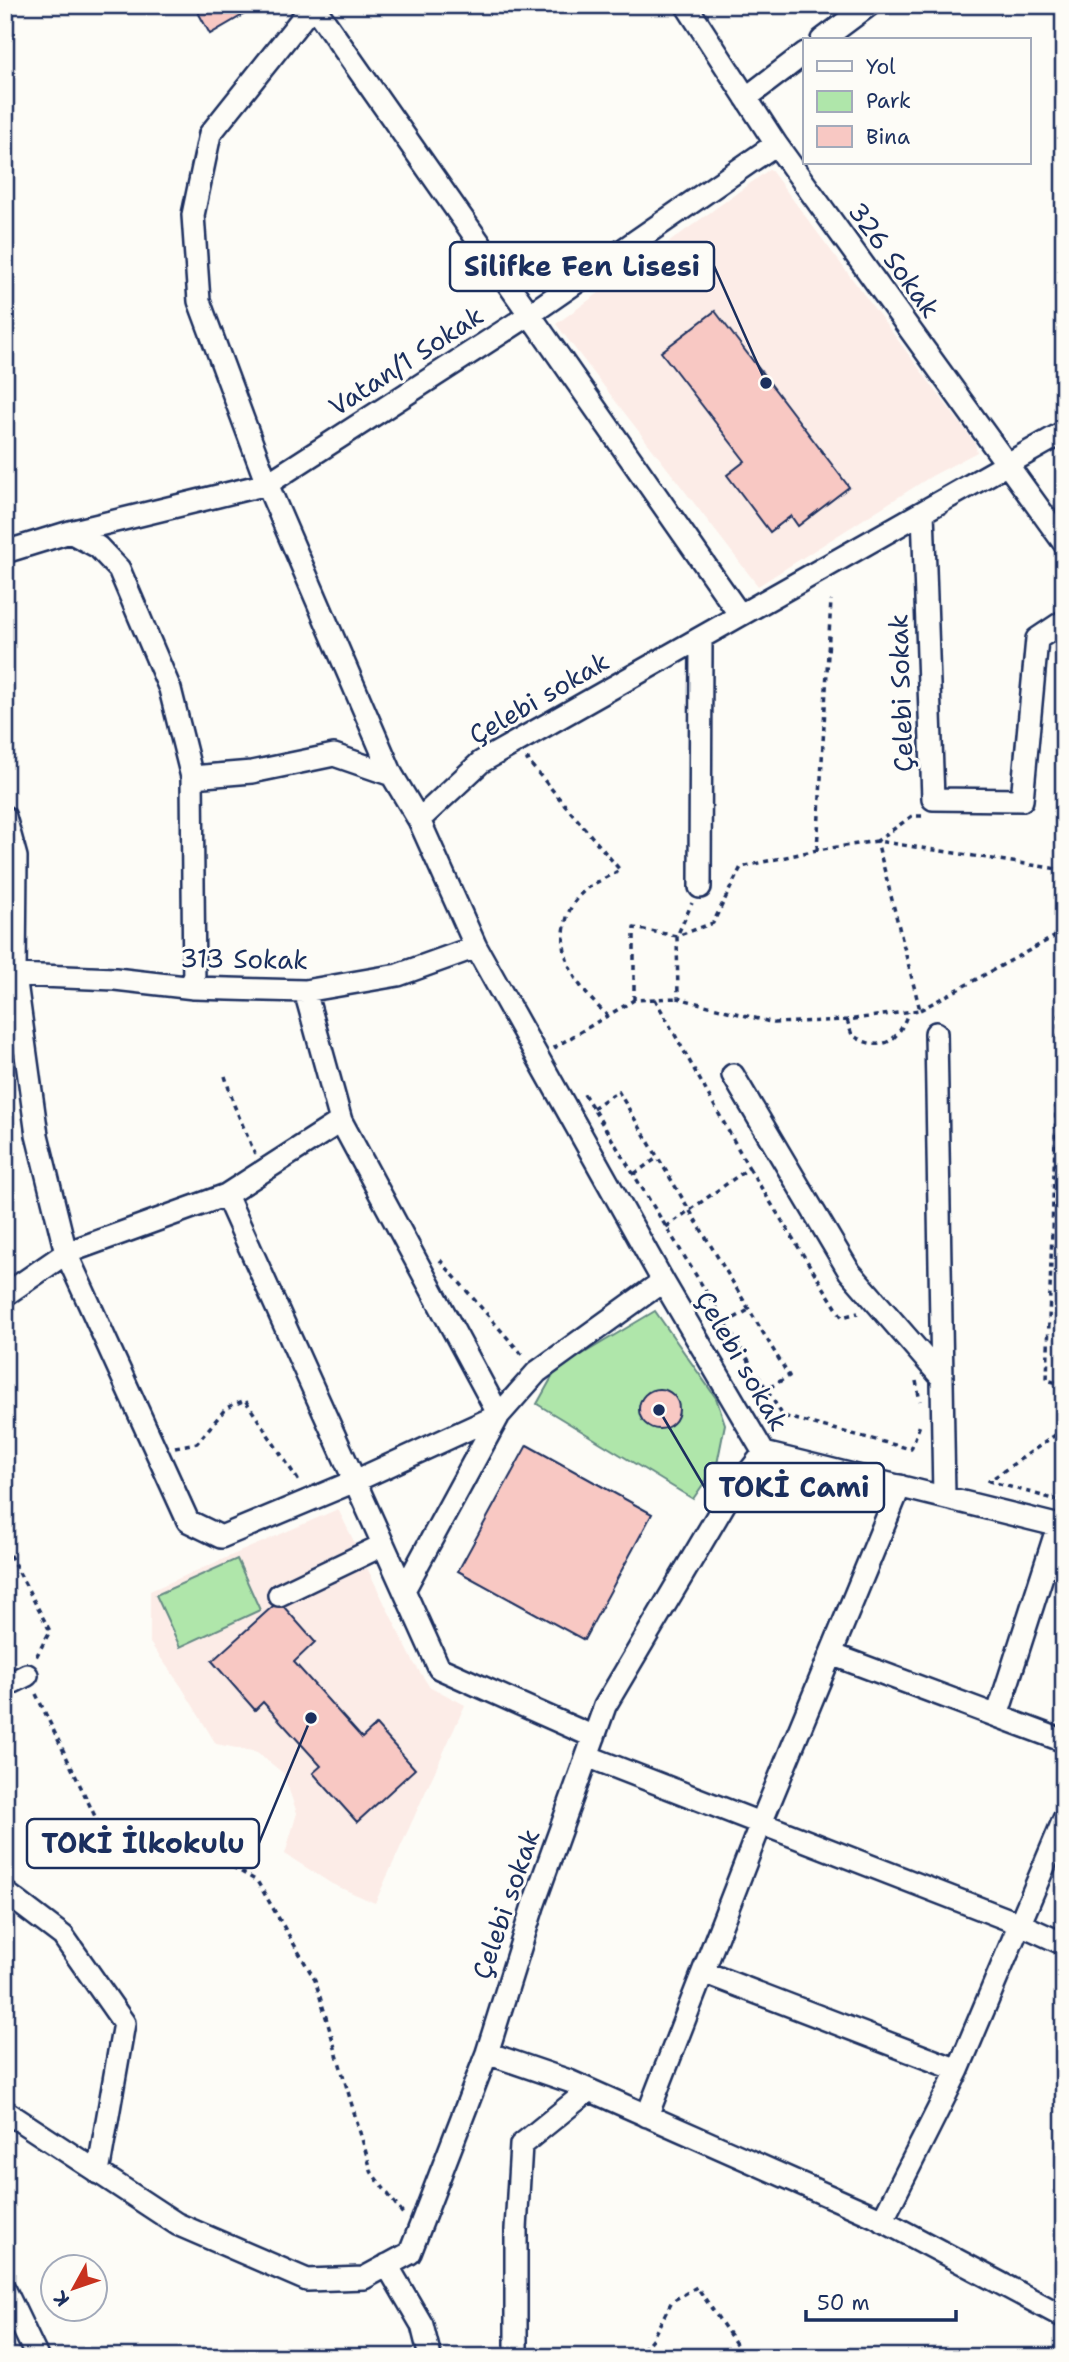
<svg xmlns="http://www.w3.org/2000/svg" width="1069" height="2362" font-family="'Shantell Sans',sans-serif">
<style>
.built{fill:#fcece7}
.green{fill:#afe6aa;stroke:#658a84;stroke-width:2}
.building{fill:#f8c8c3;stroke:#1b2f5e;stroke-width:2}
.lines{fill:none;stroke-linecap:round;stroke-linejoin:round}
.minor-casing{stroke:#1b2f5e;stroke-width:26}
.path{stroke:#1b2f5e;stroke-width:3.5;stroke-dasharray:5 5;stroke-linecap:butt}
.minor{stroke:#fdfcf7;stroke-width:21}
.labels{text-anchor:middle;stroke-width:6;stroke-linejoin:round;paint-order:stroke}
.street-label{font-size:26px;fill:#1b2f5e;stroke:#fdfcf7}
.leader{fill:none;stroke:#1b2f5e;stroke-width:2.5}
.callout-dot{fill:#1b2f5e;stroke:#fdfcf7;stroke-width:2.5}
.callout{fill:#fdfcf7;stroke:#1b2f5e;stroke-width:2.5}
.callout-label{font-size:28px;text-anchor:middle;font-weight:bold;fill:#1b2f5e}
</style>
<rect width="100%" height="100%" fill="#fdfcf7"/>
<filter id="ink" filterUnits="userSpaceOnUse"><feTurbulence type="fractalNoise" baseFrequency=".0143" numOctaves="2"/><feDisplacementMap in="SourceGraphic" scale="14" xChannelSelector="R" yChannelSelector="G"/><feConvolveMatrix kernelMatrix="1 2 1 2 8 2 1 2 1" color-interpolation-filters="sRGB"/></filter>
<g filter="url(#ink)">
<path class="built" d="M 770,169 L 975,443 L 977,452 L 930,477 L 758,586 L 556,324 Z
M 338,1509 L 414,1663 L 429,1686 L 465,1705 L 375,1903 L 332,1884 L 285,1854 L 297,1813 L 283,1773 L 257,1752 L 216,1744 L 181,1686 L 150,1643 L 150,1591 Z"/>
<path class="green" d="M 655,1311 L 716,1398 L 725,1424 L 717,1464 L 693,1499 L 537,1404 L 556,1370 Z
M 237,1559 L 260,1610 L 180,1647 L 156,1595 Z"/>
<path class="building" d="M 194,5 L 260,5 L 210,34 Z
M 715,311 L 849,487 L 798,526 L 791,516 L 770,532 L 727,475 L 745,461 L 661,352 Z
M639 1409a20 20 0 1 1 40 0a20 20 0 1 1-40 0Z
M 527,1445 L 652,1514 L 584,1640 L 458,1571 Z
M 273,1606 L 284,1607 L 315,1642 L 294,1662 L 362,1738 L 376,1725 L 415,1769 L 357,1822 L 313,1773 L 321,1766 L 263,1702 L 255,1710 L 212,1661 Z"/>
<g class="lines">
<g class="minor-casing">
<path id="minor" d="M 313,5 L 210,134 L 193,215 L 199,301 L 267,484 L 392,775
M 313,5 L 740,615
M 686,5 L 776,144 L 1064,543
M 822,40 L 869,5
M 746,98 L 805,53
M 923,512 L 933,799 L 1022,800 L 1037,639 L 1064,621
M 70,532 L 267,484 L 529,315 L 776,144
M 5,552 L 70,532 L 98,547 L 119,569 L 170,689 L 192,777 L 194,988
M 192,777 L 252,772 L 334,755 L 392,775 L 419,820
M 5,817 L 16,857 L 15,975 L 37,1135 L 66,1253 L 188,1521 L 221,1537 L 355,1481 L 499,1415 L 341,1121
M 700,887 L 701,638
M 5,977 L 15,975 L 115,979 L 194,988 L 305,991 L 398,975 L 476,947
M 936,1033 L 944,1497
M 733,1075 L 849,1271 L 942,1378
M 226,1195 L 439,1668 L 594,1737
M 5,1295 L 66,1253 L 226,1195 L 341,1121 L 305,991
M 764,1453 L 1064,1527
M 404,1590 L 499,1415 L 537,1372 L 663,1281
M 279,1595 L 383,1545
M 831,1654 L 1064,1741
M 5,1686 L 27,1675
M 997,1716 L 1058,1526
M 587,1756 L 1020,1924 L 1064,1944
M 5,1892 L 63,1936 L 124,2023 L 98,2173
M 703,1972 L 958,2070
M 487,2053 L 569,2081 L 874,2216 L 1064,2317
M 5,2111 L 177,2224 L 307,2280 L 364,2278 L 410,2253 L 487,2053 L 533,1906 L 605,1706 L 728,1498 L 764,1453 L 663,1281 L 476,947 L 419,820 L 481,762 L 1064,432
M 647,2116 L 761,1823 L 900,1486
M 882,2221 L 958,2070 L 1064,1819
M 387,2265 L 422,2325 L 430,2357
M 5,2290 L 37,2357
M 516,2357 L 516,2229 L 521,2145 L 589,2090"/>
</g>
<path class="path" d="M 530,759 L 527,760 L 620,870 C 608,877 592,883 582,893 C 572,902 567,914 565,926 C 558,963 582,992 608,1016
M 922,816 L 912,816 L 877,841 L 920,1010 L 847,1020 L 774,1023 L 678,998 L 677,936 L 713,923 L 741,867 L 817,850 L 877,841 L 1064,870
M 817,850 L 831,600
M 1064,924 L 1062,933 L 1047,1380 L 1064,1385
M 655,999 L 749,1168 L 666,1227
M 634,1000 L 634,928 L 677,936 L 692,903
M 920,1010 L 1063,932
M 847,1020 L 852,1035 C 881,1054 899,1042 908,1012
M 556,1049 L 555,1047 L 634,1000 L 678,998
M 225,1076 L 234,1105 L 255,1154
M 584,1094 L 783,1416 L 911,1449 L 921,1422
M 593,1108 L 618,1091 L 789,1376 L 767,1389
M 1054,1165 L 1064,1165
M 749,1168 L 842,1317 L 858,1313
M 634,1174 L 657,1158
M 440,1260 L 524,1357
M 726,1323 L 750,1309
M 916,1381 L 920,1401
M 1064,1429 L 989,1481 L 1064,1502
M 175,1447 L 197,1443 L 226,1408 L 245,1400 L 300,1483
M 5,1546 L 50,1631 L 35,1659
M 36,1694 L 104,1835 L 210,1854 L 257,1881 L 315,1980 L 372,2173 L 403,2214
M 636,2357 L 652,2339 L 672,2301 L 697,2287 L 745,2357"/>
<use href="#minor" class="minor"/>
</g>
</g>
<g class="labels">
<g class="street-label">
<text transform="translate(894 260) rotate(54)" y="9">326 Sokak</text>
<text transform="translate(406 361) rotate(-33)" y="9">Vatan/1 Sokak</text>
<text transform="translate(901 693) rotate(-92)" y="9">Çelebi Sokak</text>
<text transform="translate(539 698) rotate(-30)" y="9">Çelebi sokak</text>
<text transform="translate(244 959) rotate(1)" y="9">313 Sokak</text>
<text transform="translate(742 1361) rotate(60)" y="9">Çelebi sokak</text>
<text transform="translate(506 1904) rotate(-71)" y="9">Çelebi sokak</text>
</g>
</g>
<path class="leader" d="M766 383L714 266M659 1410L705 1488M311 1718L259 1843"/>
<g class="callout-dot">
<circle cx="766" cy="383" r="7"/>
<circle cx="659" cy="1410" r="7"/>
<circle cx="311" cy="1718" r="7"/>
</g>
<g class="callout">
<rect x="450" y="242" width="264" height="49" rx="7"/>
<rect x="705" y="1463" width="179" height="49" rx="7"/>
<rect x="27" y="1819" width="232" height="49" rx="7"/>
</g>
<g class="callout-label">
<text x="582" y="276">Silifke Fen Lisesi</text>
<text x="794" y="1497">TOKİ Cami</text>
<text x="143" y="1853">TOKİ İlkokulu</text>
</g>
<rect width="1069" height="2362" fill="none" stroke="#fdfcf7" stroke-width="28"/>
<rect x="14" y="14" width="1041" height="2334" fill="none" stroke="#1b2f5e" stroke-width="2.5" filter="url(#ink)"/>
<rect x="803" y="38" width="228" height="126" fill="#fdfcf7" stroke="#a3aaba" stroke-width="2"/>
<rect x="817" y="61" width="35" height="10" fill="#fdfcf7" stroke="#a3aaba" stroke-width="2"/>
<text x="866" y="74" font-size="21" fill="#1b2f5e">Yol</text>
<rect x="817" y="91" width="35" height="21" fill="#afe6aa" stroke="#a3aaba" stroke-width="2"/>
<text x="866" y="108" font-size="21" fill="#1b2f5e">Park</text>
<rect x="817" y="126" width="35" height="21" fill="#f8c8c3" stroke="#a3aaba" stroke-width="2"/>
<text x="866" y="144" font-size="21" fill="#1b2f5e">Bina</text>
<g transform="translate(74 2288) rotate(230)"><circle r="33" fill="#fdfcf7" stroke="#a3aaba" stroke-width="2"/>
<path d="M0-5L12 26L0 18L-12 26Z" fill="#c8321e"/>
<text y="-10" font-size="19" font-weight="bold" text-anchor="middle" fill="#1b2f5e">K</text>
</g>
<path d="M806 2310v10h150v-10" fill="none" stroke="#1b2f5e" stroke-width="3.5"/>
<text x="817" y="2310" font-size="21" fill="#1b2f5e" stroke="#fdfcf7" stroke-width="5" paint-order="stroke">50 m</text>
</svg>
